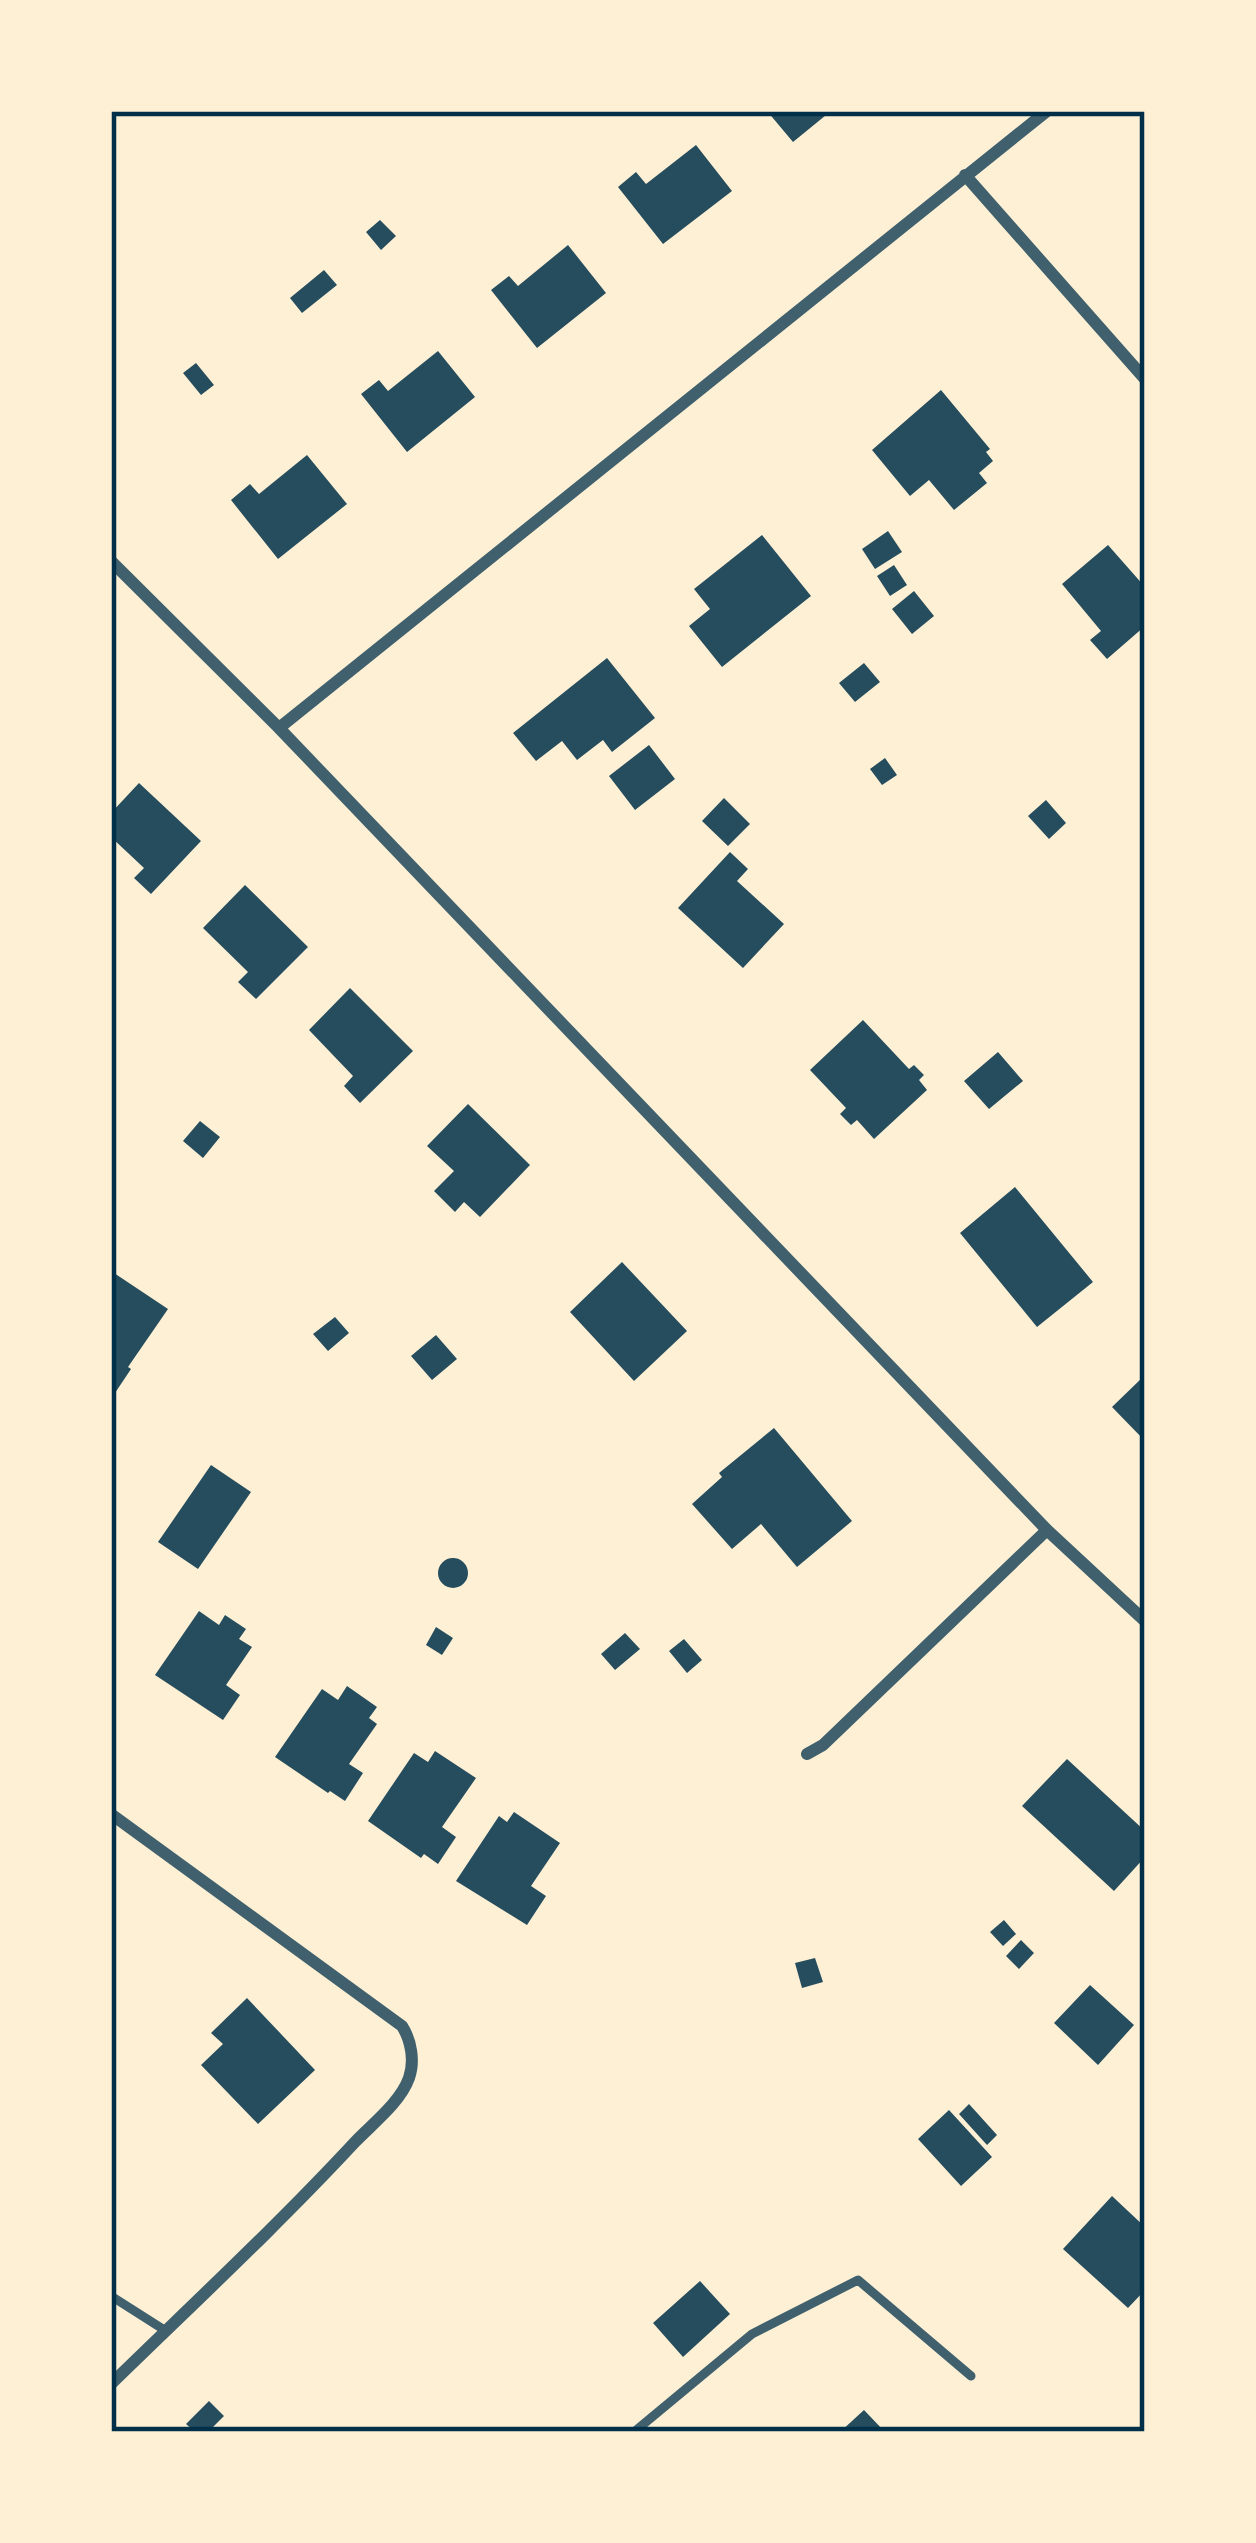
<svg xmlns="http://www.w3.org/2000/svg" width="1256" height="2543" font-family="Quicksand,sans-serif">
<style>
.building{fill:#264d5e}
.lines{fill:none;stroke-linecap:round;stroke-linejoin:round}
.service{stroke:#3f606c;stroke-width:9}
.minor{stroke:#3f606c;stroke-width:12}
.neatline{fill:none;stroke:#003049;stroke-width:4.5}
</style>
<rect width="100%" height="100%" fill="#fdf0d5"/>
<path class="building" d="M 767,111 L 831,111 L 793,142 Z
M 696,145 L 732,191 L 663,244 L 618,187 L 636,172 L 646,184 Z
M 380,220 L 396,236 L 381,250 L 366,232 Z
M 568,245 L 606,293 L 537,348 L 491,290 L 509,276 L 518,286 Z
M 324,270 L 337,285 L 302,313 L 290,298 Z
M 438,351 L 475,397 L 407,452 L 361,394 L 379,380 L 388,391 Z
M 196,363 L 214,385 L 201,395 L 183,373 Z
M 941,390 L 990,449 L 986,452 L 993,461 L 979,473 L 987,483 L 954,510 L 929,480 L 910,496 L 872,450 Z
M 307,455 L 347,504 L 278,559 L 231,500 L 250,484 L 259,494 Z
M 888,531 L 902,552 L 875,569 L 862,549 Z
M 762,535 L 811,596 L 722,667 L 689,626 L 710,609 L 694,589 Z
M 1108,545 L 1145,587 L 1145,626 L 1107,659 L 1090,640 L 1101,631 L 1062,584 Z
M 894,565 L 907,585 L 890,596 L 877,576 Z
M 914,591 L 934,616 L 912,634 L 892,609 Z
M 607,658 L 655,718 L 612,752 L 603,740 L 577,760 L 562,741 L 536,761 L 513,733 Z
M 864,663 L 880,682 L 855,702 L 839,683 Z
M 649,745 L 675,779 L 635,810 L 609,776 Z
M 885,758 L 897,775 L 882,785 L 870,769 Z
M 139,783 L 201,841 L 151,894 L 134,878 L 144,868 L 111,837 L 111,813 Z
M 724,798 L 750,824 L 728,846 L 702,821 Z
M 1046,800 L 1066,823 L 1049,839 L 1028,816 Z
M 730,852 L 748,869 L 737,881 L 784,924 L 743,968 L 678,908 Z
M 245,885 L 308,947 L 256,999 L 238,982 L 248,972 L 203,928 Z
M 350,988 L 413,1051 L 360,1103 L 344,1086 L 353,1076 L 309,1030 Z
M 863,1020 L 909,1069 L 914,1065 L 924,1075 L 919,1080 L 927,1090 L 874,1139 L 857,1120 L 851,1125 L 840,1114 L 846,1108 L 810,1070 Z
M 998,1052 L 1023,1081 L 989,1109 L 964,1081 Z
M 468,1104 L 530,1165 L 480,1217 L 464,1202 L 455,1212 L 434,1191 L 454,1171 L 427,1146 Z
M 200,1121 L 220,1137 L 203,1158 L 183,1141 Z
M 1015,1187 L 1093,1282 L 1037,1327 L 960,1233 Z
M 622,1262 L 687,1331 L 634,1381 L 570,1312 Z
M 111,1271 L 168,1309 L 128,1367 L 131,1369 L 111,1399 Z
M 335,1317 L 349,1333 L 328,1351 L 313,1334 Z
M 436,1335 L 457,1359 L 432,1380 L 411,1356 Z
M 1145,1375 L 1145,1441 L 1112,1407 Z
M 774,1428 L 852,1521 L 797,1567 L 761,1524 L 732,1549 L 692,1504 L 722,1477 L 719,1473 Z
M 211,1465 L 251,1492 L 198,1569 L 158,1542 Z
M438 1573a15 15 0 1 1 30 0a15 15 0 1 1-30 0Z
M 199,1611 L 219,1625 L 225,1615 L 246,1629 L 239,1639 L 252,1647 L 226,1685 L 240,1695 L 223,1720 L 155,1675 Z
M 436,1627 L 453,1638 L 442,1655 L 426,1645 Z
M 625,1633 L 640,1649 L 615,1670 L 601,1654 Z
M 684,1639 L 702,1660 L 687,1673 L 669,1651 Z
M 347,1686 L 377,1707 L 369,1718 L 377,1724 L 349,1764 L 363,1773 L 345,1801 L 330,1791 L 328,1793 L 275,1757 L 322,1689 L 338,1700 Z
M 435,1751 L 476,1778 L 442,1827 L 456,1837 L 438,1864 L 424,1854 L 421,1858 L 368,1821 L 414,1753 L 428,1762 Z
M 1067,1759 L 1145,1831 L 1145,1857 L 1114,1891 L 1022,1806 Z
M 514,1812 L 560,1843 L 531,1886 L 546,1896 L 527,1925 L 456,1881 L 499,1816 L 507,1822 Z
M 1004,1920 L 1016,1934 L 1003,1946 L 990,1932 Z
M 1021,1940 L 1034,1953 L 1019,1969 L 1006,1956 Z
M 815,1958 L 823,1982 L 802,1988 L 795,1963 Z
M 1090,1985 L 1134,2025 L 1098,2065 L 1054,2023 Z
M 247,1998 L 315,2070 L 258,2124 L 201,2065 L 223,2044 L 211,2033 Z
M 969,2104 L 997,2135 L 987,2145 L 959,2114 Z
M 949,2110 L 992,2157 L 961,2186 L 918,2139 Z
M 1112,2196 L 1145,2227 L 1145,2290 L 1128,2308 L 1063,2249 Z
M 700,2281 L 730,2314 L 683,2357 L 653,2323 Z
M 209,2401 L 224,2416 L 208,2432 L 195,2432 L 186,2424 Z
M 864,2410 L 885,2432 L 840,2432 Z"/>
<g class="lines">
<path class="service" d="M 111,2296 L 166,2331
M 634,2432 L 752,2334 L 858,2280 L 971,2376"/>
<path class="minor" d="M 965,175 L 1145,379
M 111,561 L 279,728 L 1047,1530 L 1145,1621
M 279,728 L 1047,111
M 807,1754 L 823,1745 L 1047,1530
M 111,1814 L 402,2026 C 411,2040 415,2061 409,2078 C 400,2103 372,2124 355,2142 C 277,2226 193,2304 111,2384"/>
</g>
<rect width="1256" height="2543" fill="none" stroke="#fdf0d5" stroke-width="228"/>
<rect x="114" y="114" width="1028" height="2315" class="neatline"/>
</svg>
